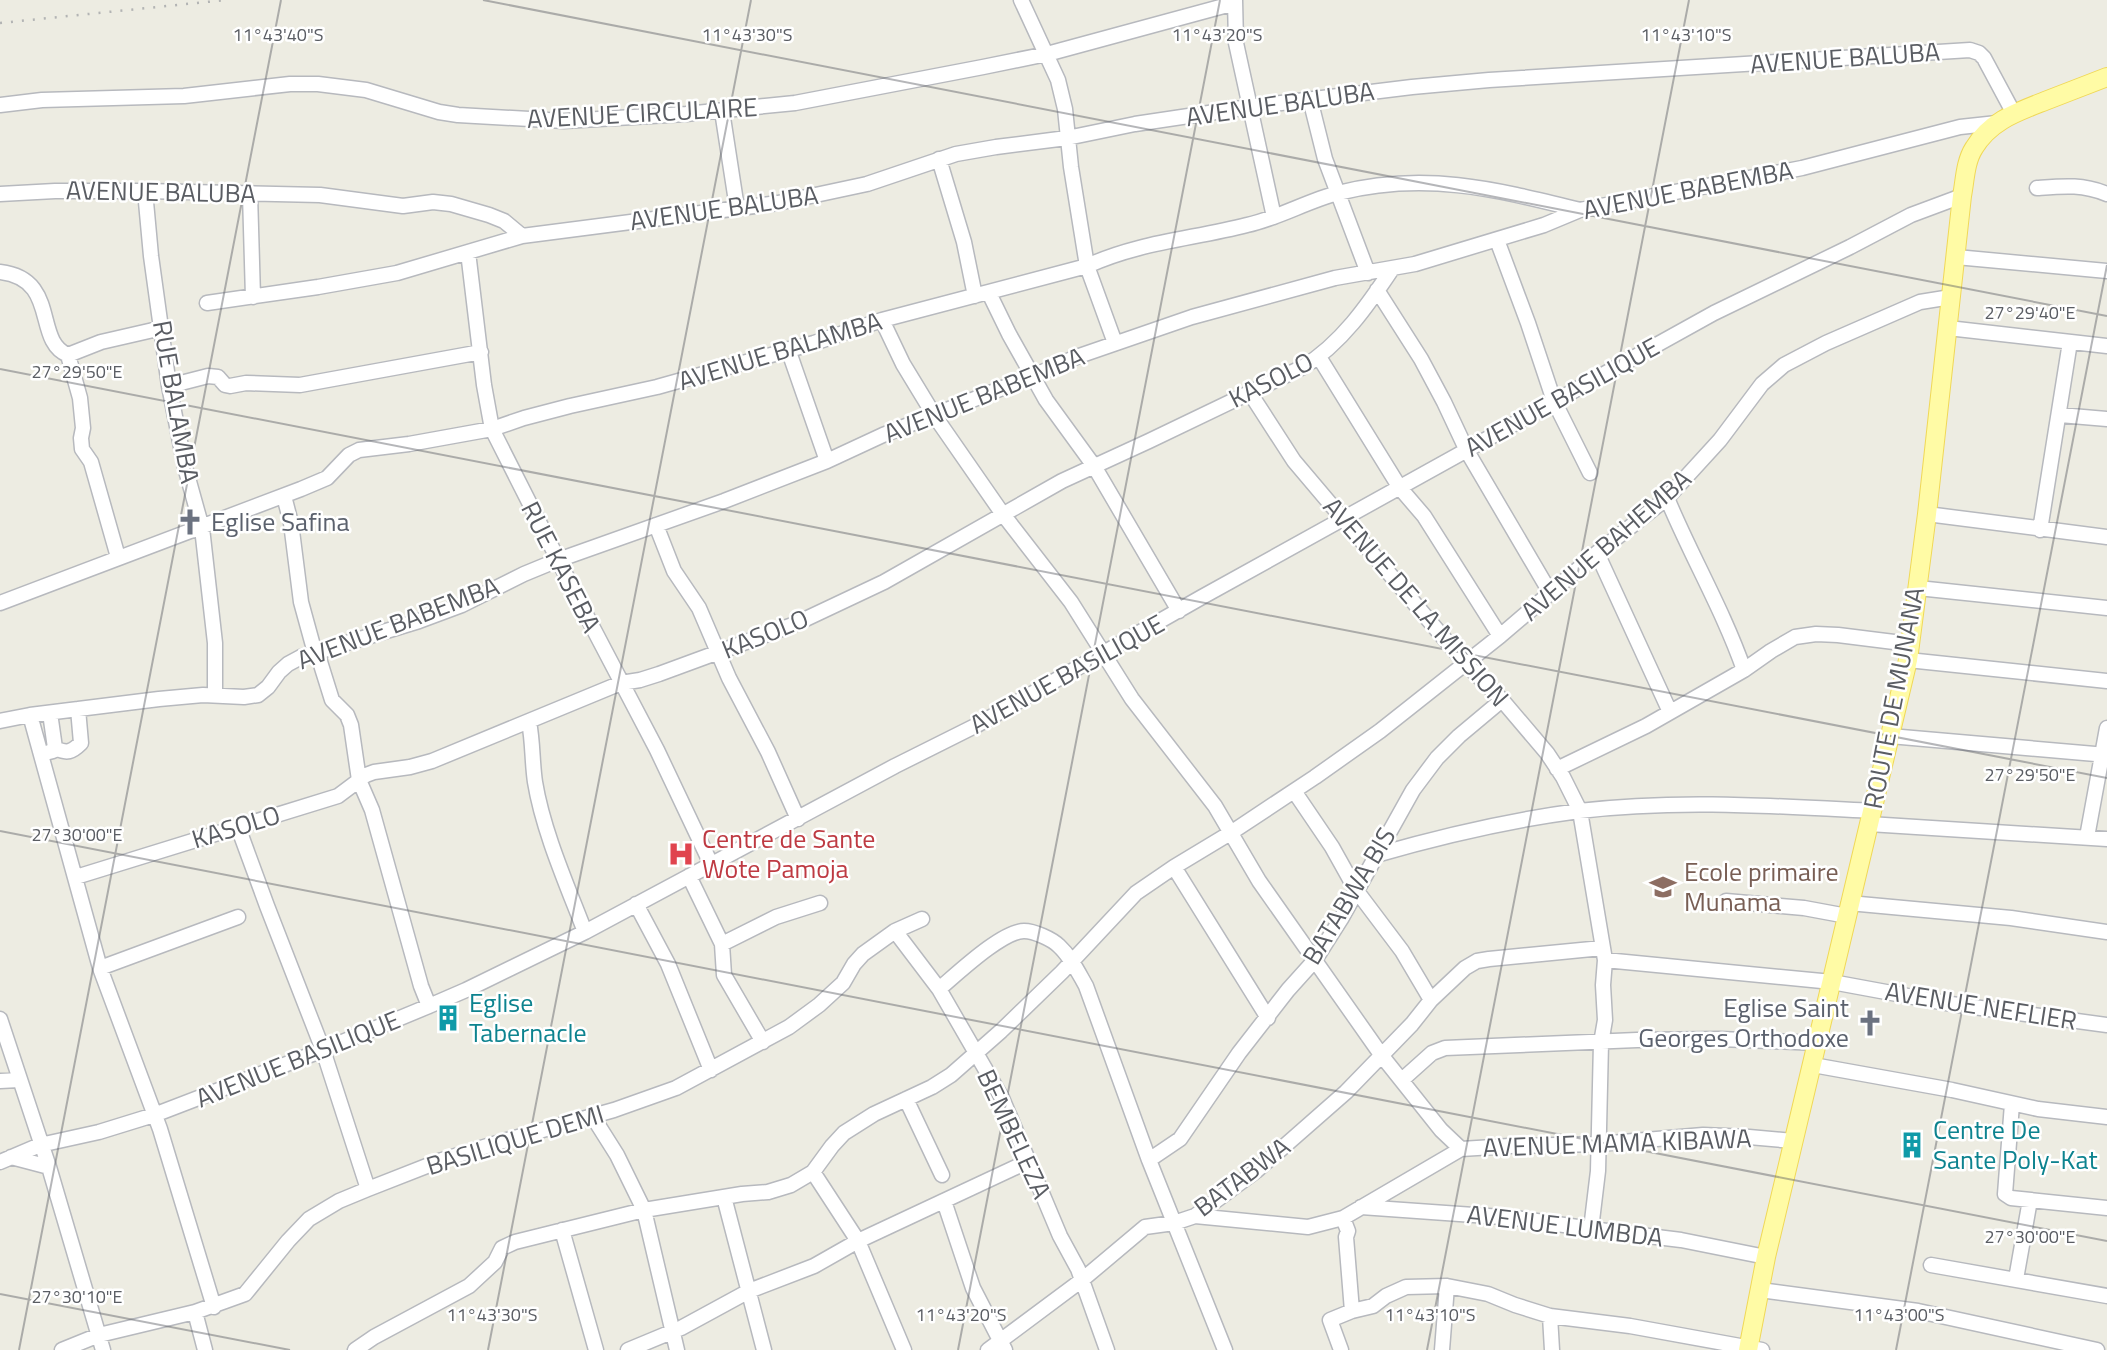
<svg xmlns="http://www.w3.org/2000/svg" width="2107" height="1350" font-family="'Titillium Web',sans-serif">
<style>
.lines{fill:none;stroke-linecap:round;stroke-linejoin:round}
.minor-casing{stroke:#b7b9be;stroke-width:17}
.major-casing{stroke:#f0d857;stroke-width:20}
.minor{stroke:#fff;stroke-width:14}
.major{stroke:#fffba5;stroke-width:18}
.rail{stroke:#b3b4b4;stroke-width:2.5;stroke-dasharray:2 9;stroke-linecap:butt}
.ticks{fill:none;stroke:#5a5d63;stroke-width:2;stroke-opacity:0.45}
.labels{text-anchor:middle;stroke-width:5;stroke-linejoin:round;paint-order:stroke}
.street-label{font-size:26px;fill:#5a5d63;stroke:#fff}
.worship-label{font-size:26px;fill:#5b616d;stroke:#fff;text-anchor:start}
.health-label{font-size:26px;fill:#be3a42;stroke:#fff;text-anchor:start}
.education-label{font-size:26px;fill:#785e54;stroke:#fff;text-anchor:start}
.culture-label{font-size:26px;fill:#0d838f;stroke:#fff;text-anchor:start}
.ticks-label{font-size:18px;text-anchor:middle;fill:#5a5d63;stroke:#fff;stroke-width:5;stroke-linejoin:round;paint-order:stroke}
</style>
<rect width="100%" height="100%" fill="#edece2"/>
<g class="lines">
<g class="minor-casing">
<path id="minor" d="M 1021,0 L 1058,80 L 1065,109 L 1071,167 L 1087,266 L 1115,343
M 1235,0 L 1236,43 L 1274,217
M 1310,99 L 1325,159 L 1368,273
M 0,105 L 42,100 L 184,96 L 290,84 L 318,84 L 366,90 L 439,112 L 458,115 L 564,121 L 686,114 L 795,103 L 983,67 L 1047,54 L 1235,3
M 722,111 L 737,208
M 939,159 L 964,242 L 975,296
M 2037,188 C 2064,186 2082,184 2107,194
M 145,191 L 151,256 L 169,386 L 185,467 L 202,528 L 215,643 L 215,695
M 0,194 L 55,191 L 145,191 L 320,195 L 403,206 L 433,202 L 451,204 L 489,215 L 504,221 L 522,236
M 250,194 L 253,297
M 1497,240 L 1528,323 L 1554,401 L 1590,473
M 468,252 L 484,385 L 492,429 L 582,607 L 657,750 L 711,864
M 1956,257 L 2107,271
M 0,272 C 60,279 33,341 68,355 L 101,342 L 162,328
M 1377,290 L 1421,359 L 1444,402 L 1467,451 L 1551,594
M 989,293 L 1009,334 L 1046,400 L 1094,466 L 1179,611
M 207,303 L 318,287 L 397,273 L 522,236 L 778,203 L 867,184 L 956,154 L 996,147 L 1067,138 L 1135,124 L 1249,107 L 1412,87 L 1489,80 L 1970,50 L 1979,53 L 1984,58 L 2013,112
M 882,320 L 903,364 L 934,415 L 1002,513 L 1071,602 L 1132,699 L 1215,806 L 1259,881 L 1382,1056 L 1441,1130 L 1461,1149 L 1509,1146 L 1599,1144 L 1703,1135 L 1749,1137 L 1793,1141
M 1948,328 L 2107,346
M 788,349 L 827,461
M 68,355 L 80,398 L 83,428 L 81,438 L 82,449 L 91,462 L 118,557
M 1319,357 L 1400,488 L 1424,516 L 1500,636
M 169,386 L 208,376 L 218,377 L 225,385 L 230,386 L 246,383 L 300,385 L 481,352
M 1250,393 L 1294,461 L 1465,663 L 1502,700 L 1547,753 L 1563,777 L 1580,811 L 1605,960 L 1603,985 L 1605,1020 L 1601,1043 L 1598,1171 L 1591,1229
M 2060,415 L 2107,419
M 284,496 L 291,523 L 301,602 L 315,653
M 1667,498 C 1691,556 1723,610 1744,670
M 1927,514 L 2107,537
M 656,525 L 674,571 L 699,608 L 729,678 L 768,752 L 798,819
M 2040,530 L 2070,342
M 1597,553 L 1670,712
M 1918,588 L 2107,608
M 0,603 L 301,489 L 327,478 L 349,455 L 359,450 L 409,444 L 492,429 L 524,418 L 570,406 L 657,387 L 814,343 L 882,320 L 1087,266 C 1139,242 1193,239 1247,225 C 1279,218 1307,201 1338,193 C 1425,171 1495,189 1580,210
M 317,652 L 332,700 L 347,715 L 351,725 L 359,780 L 372,810 L 421,986 L 429,1006
M 1908,660 L 2107,681
M 30,715 L 100,968 L 160,1129 L 214,1307
M 0,721 L 30,715 L 159,699 L 203,695 L 244,697 L 258,695 L 268,687 L 279,672 L 288,664 L 301,657 L 419,621 L 462,605 L 524,574 L 558,560 L 724,501 L 827,461 L 883,435 L 1033,376 L 1079,356 L 1192,317 L 1335,278 L 1415,264 L 1544,225 L 1580,210 L 1802,168 L 1960,127 L 1997,123
M 529,722 C 533,742 532,762 535,782 C 543,831 567,885 585,932
M 1890,736 L 2107,755
M 55,748 C 67,754 72,752 81,743 L 78,709
M 49,752 L 53,751 L 55,748 L 50,713
M 1557,769 L 1646,726 L 1744,670 L 1771,651 L 1795,637 L 1816,634 L 1838,635 L 1910,644
M 1294,791 L 1332,847 L 1356,890 L 1402,951 L 1431,1000
M 1869,824 L 2107,839
M 238,827 L 267,906 L 323,1050 L 368,1189
M 2087,837 L 2107,728
M 1376,855 C 1442,836 1511,820 1579,811 C 1677,799 1775,806 1872,811
M 1174,867 L 1268,1018
M 689,876 L 722,944 L 724,975 L 763,1042
M 76,877 L 338,796 L 366,775 L 374,772 L 410,767 L 432,761 L 621,683 L 640,680 L 659,674 L 795,624 L 884,582 L 1062,481 L 1149,441 L 1303,367 C 1341,344 1368,305 1392,269
M 1726,901 L 1804,908 L 1847,916
M 1849,903 L 2011,918 L 2107,932
M 636,904 L 668,964 L 711,1070
M 895,931 L 939,989 L 1002,1098 L 1060,1236 L 1078,1269 L 1107,1350
M 722,944 L 776,917 L 820,903
M 1605,960 L 1832,982 L 1951,1004 L 2107,1025
M 100,968 L 238,917
M 939,989 C 957,974 1002,931 1024,931 C 1034,931 1052,939 1059,946 C 1071,957 1078,972 1086,986 L 1149,1160 L 1225,1350
M 0,1019 L 49,1167 L 103,1350
M 1813,1065 L 1952,1090 L 2038,1109 L 2107,1117
M 1403,1079 L 1432,1053 L 1445,1048 L 1637,1040 L 1720,1039 L 1818,1043
M 0,1081 L 19,1080
M 906,1099 L 942,1175
M 2012,1104 L 2005,1194 L 2011,1198 L 2107,1208
M 593,1117 L 617,1155 L 644,1210 L 677,1350
M 11,1157 L 49,1167
M 1149,1160 L 1180,1139 L 1239,1053 L 1288,990 L 1315,960 L 1341,919 L 1413,790 L 1437,758 L 1459,736 L 1502,700
M 0,1162 L 40,1145 L 99,1132 L 154,1115 L 323,1050 L 429,1006 L 466,990 L 585,932 L 895,766 L 977,725 L 1202,597 L 1714,313 L 1850,247 L 1911,215 L 1962,196
M 813,1172 L 858,1241 L 904,1350
M 724,1197 L 764,1350
M 944,1201 L 973,1288 L 1005,1350
M 1361,1207 L 1516,1218 L 1591,1229 L 1681,1240 L 1766,1257
M 1195,1216 L 1308,1227 L 1343,1218 L 1461,1149
M 1343,1218 L 1348,1231 L 1346,1237 L 1352,1311
M 562,1230 L 596,1350
M 1931,1265 L 2107,1296
M 2016,1279 L 2030,1200
M 1760,1290 L 1918,1311 L 2097,1350
M 195,1312 L 205,1350
M 1550,1316 L 1552,1350
M 62,1350 L 99,1335 L 195,1312 L 245,1294 L 288,1241 L 309,1219 L 339,1201 L 368,1189 L 442,1160 L 500,1142 L 614,1110 L 676,1088 L 789,1027 L 819,1005 L 843,983 L 854,964 L 863,954 L 895,931 L 922,919
M 355,1350 L 374,1337 L 469,1286 L 495,1262 L 502,1248 L 515,1242 L 644,1210 L 742,1194 L 768,1192 L 791,1185 L 813,1172 L 832,1146 L 844,1133 L 874,1114 L 932,1087 L 951,1075 L 1001,1031 L 1062,972 L 1136,893 L 1174,867 L 1232,832 L 1315,777 L 1380,731 L 1500,636 L 1597,553 L 1667,498 L 1720,440 L 1762,384 L 1784,365 L 1826,343 L 1920,302 L 1951,297
M 628,1350 L 681,1328 L 749,1291 L 814,1266 L 858,1241 L 1029,1161
M 988,1350 L 1082,1280 L 1145,1227 L 1174,1223 L 1195,1216 L 1256,1171 L 1346,1092 L 1412,1024 L 1431,1000 L 1465,968 L 1477,961 L 1489,959 L 1602,948
M 1341,1350 L 1330,1320 L 1352,1311 L 1373,1306 L 1386,1296 L 1406,1287 L 1447,1286 L 1488,1294 L 1515,1305 L 1550,1316 L 1630,1326 L 1762,1350
M 1442,1350 L 1447,1286"/>
</g>
<g class="major-casing">
<path id="major" d="M 1748,1350 L 1766,1257 L 1908,660 L 1927,514 L 1962,196 C 1965,181 1965,162 1974,148 C 1990,121 2017,112 2045,101 C 2066,93 2086,85 2107,77"/>
</g>
<use href="#minor" class="minor"/>
<use href="#major" class="major"/>
<path class="rail" d="M 0,23 L 226,0"/>
</g>
<path class="ticks" d="M 483,0 L 2107,316M 0,369 L 2107,778M 0,831 L 2107,1241M 0,1294 L 290,1350M 19,1350 L 281,0M 488,1350 L 751,0M 958,1350 L 1220,0M 1427,1350 L 1689,0M 1896,1350 L 2107,265"/>
<defs>
<g id="church-bare" transform="scale(2.1)"><path d="M-1.2-6h2.4v3.5h3.3v2.4h-3.3V6h-2.4V-.1h-3.3v-2.4h3.3Z" fill="#6b7280" stroke="#fff" stroke-width="2.5" paint-order="stroke"/></g>
<g id="hospital-bare" transform="scale(2.1)"><path d="M-5-5h3v3.5h4V-5h3V5h-3V1.5h-4V5h-3Z" fill="#e0444e" stroke="#fff" stroke-width="2.5" paint-order="stroke"/></g>
<g id="school-bare" transform="scale(2.1)"><path d="M0-5L7-2L0 1L-7-2ZM-4 1L0 2.5L4 1V4Q0 6-4 4Z" fill="#8d6e63" stroke="#fff" stroke-width="2.5" paint-order="stroke"/></g>
<g id="building-bare" transform="scale(2.1)"><path d="M-4-6H4V6H1V3H-1V6H-4ZM-2.5-4.3h1.7v1.8h-1.7ZM.8-4.3h1.7v1.8H.8ZM-2.5-1h1.7V.8h-1.7ZM.8-1h1.7V.8H.8Z" fill="#0f9aa8" stroke="#fff" stroke-width="2.5" paint-order="stroke"/></g>
</defs>
<g fill-rule="evenodd">
<use href="#church-bare" x="190" y="522"/>
<use href="#hospital-bare" x="681" y="854"/>
<use href="#school-bare" x="1663" y="887"/>
<use href="#building-bare" x="448" y="1018"/>
<use href="#church-bare" x="1870" y="1023"/>
<use href="#building-bare" x="1912" y="1145"/>
</g>
<g class="labels">
<g class="street-label">
<text transform="translate(1845 58) rotate(-4)" y="9">AVENUE BALUBA</text>
<text transform="translate(1280 104) rotate(-8)" y="9">AVENUE BALUBA</text>
<text transform="translate(642 113) rotate(-3)" y="9">AVENUE CIRCULAIRE</text>
<text transform="translate(1688 190) rotate(-11)" y="9">AVENUE BABEMBA</text>
<text transform="translate(161 192) rotate(1)" y="9">AVENUE BALUBA</text>
<text transform="translate(724 208) rotate(-8)" y="9">AVENUE BALUBA</text>
<text transform="translate(780 351) rotate(-17)" y="9">AVENUE BALAMBA</text>
<text transform="translate(1271 380) rotate(-27)" y="9">KASOLO</text>
<text transform="translate(984 395) rotate(-22)" y="9">AVENUE BABEMBA</text>
<text transform="translate(1562 397) rotate(-29)" y="9">AVENUE BASILIQUE</text>
<text transform="translate(176 402) rotate(80)" y="9">RUE BALAMBA</text>
<text transform="translate(1606 545) rotate(-41)" y="9">AVENUE BAHEMBA</text>
<text transform="translate(561 567) rotate(63)" y="9">RUE KASEBA</text>
<text transform="translate(1416 602) rotate(49)" y="9">AVENUE DE LA MISSION</text>
<text transform="translate(398 623) rotate(-21)" y="9">AVENUE BABEMBA</text>
<text transform="translate(765 634) rotate(-22)" y="9">KASOLO</text>
<text transform="translate(1067 674) rotate(-29)" y="9">AVENUE BASILIQUE</text>
<text transform="translate(1894 698) rotate(-79)" y="9">ROUTE DE MUNANA</text>
<text transform="translate(236 827) rotate(-17)" y="9">KASOLO</text>
<text transform="translate(1349 896) rotate(-59)" y="9">BATABWA BIS</text>
<text transform="translate(1981 1006) rotate(9)" y="9">AVENUE NEFLIER</text>
<text transform="translate(298 1059) rotate(-22)" y="9">AVENUE BASILIQUE</text>
<text transform="translate(1014 1134) rotate(65)" y="9">BEMBELEZA</text>
<text transform="translate(515 1140) rotate(-17)" y="9">BASILIQUE DEMI</text>
<text transform="translate(1617 1143) rotate(-2)" y="9">AVENUE MAMA KIBAWA</text>
<text transform="translate(1242 1177) rotate(-37)" y="9">BATABWA</text>
<text transform="translate(1565 1226) rotate(7)" y="9">AVENUE LUMBDA</text>
</g>
<g class="worship-label">
<text x="211" y="531">Eglise Safina</text>
<text x="1849" y="1017" text-anchor="end">Eglise Saint<tspan x="1849" dy="30">Georges Orthodoxe</tspan></text>
</g>
<g class="health-label">
<text x="702" y="848">Centre de Sante<tspan x="702" dy="30">Wote Pamoja</tspan></text>
</g>
<g class="education-label">
<text x="1684" y="881">Ecole primaire<tspan x="1684" dy="30">Munama</tspan></text>
</g>
<g class="culture-label">
<text x="469" y="1012">Eglise<tspan x="469" dy="30">Tabernacle</tspan></text>
<text x="1933" y="1139">Centre De<tspan x="1933" dy="30">Sante Poly-Kat</tspan></text>
</g>
</g>
<g class="ticks-label">
<text x="278" y="41">11°43'40"S</text>
<text x="747" y="41">11°43'30"S</text>
<text x="1217" y="41">11°43'20"S</text>
<text x="1686" y="41">11°43'10"S</text>
<text x="2030" y="319">27°29'40"E</text>
<text x="77" y="378">27°29'50"E</text>
<text x="2030" y="781">27°29'50"E</text>
<text x="77" y="841">27°30'00"E</text>
<text x="2030" y="1243">27°30'00"E</text>
<text x="77" y="1303">27°30'10"E</text>
<text x="492" y="1321">11°43'30"S</text>
<text x="961" y="1321">11°43'20"S</text>
<text x="1430" y="1321">11°43'10"S</text>
<text x="1899" y="1321">11°43'00"S</text>
</g>
</svg>
